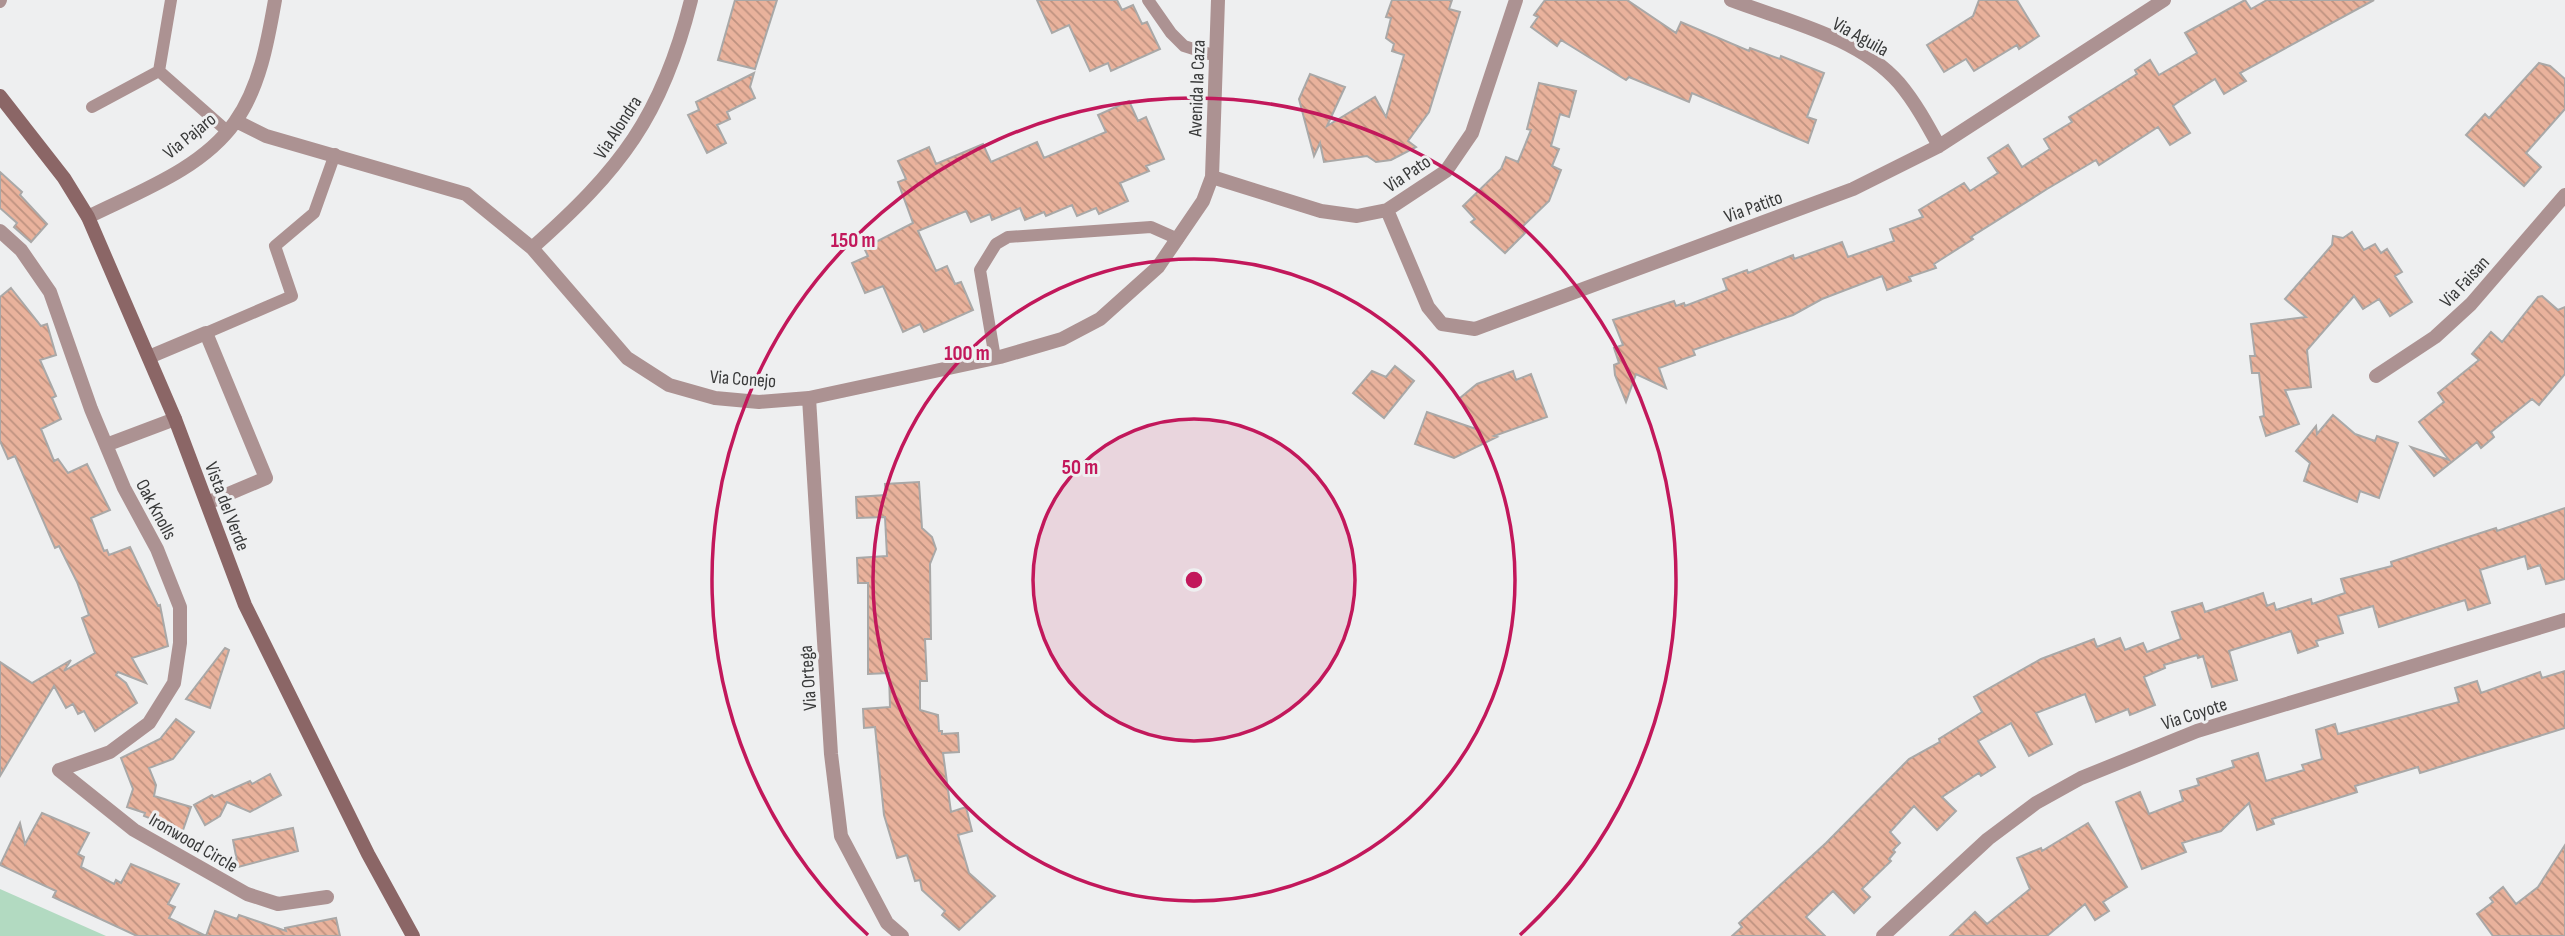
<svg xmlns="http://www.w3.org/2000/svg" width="2565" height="936" font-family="'Sofia Sans Condensed',sans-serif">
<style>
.green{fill:#b2dac1}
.building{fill:url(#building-back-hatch);stroke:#a9a8a7;stroke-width:2}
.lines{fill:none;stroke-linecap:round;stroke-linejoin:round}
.lane{stroke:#ac9292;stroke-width:12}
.street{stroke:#ac9292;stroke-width:14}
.secondary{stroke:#8b6666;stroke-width:14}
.ring{fill:none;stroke:#c2185b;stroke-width:3.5}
.labels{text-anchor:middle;stroke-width:6;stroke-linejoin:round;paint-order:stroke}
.street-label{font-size:19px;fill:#393a3a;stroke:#eeeff0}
.centre{fill:#c2185b;stroke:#eeeff0;stroke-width:3.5}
.ring-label{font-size:21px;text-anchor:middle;font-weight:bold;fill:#c2185b;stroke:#eeeff0;stroke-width:6;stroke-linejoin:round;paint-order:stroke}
</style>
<defs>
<pattern id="building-back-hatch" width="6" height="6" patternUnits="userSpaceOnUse" patternTransform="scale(1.75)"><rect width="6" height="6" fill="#e9b29c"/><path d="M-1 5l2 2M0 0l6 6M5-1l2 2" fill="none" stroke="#be9280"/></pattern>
</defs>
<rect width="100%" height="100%" fill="#eeeff0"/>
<path class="green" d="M 0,889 L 106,936 L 0,936 Z"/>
<path class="building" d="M 735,0 L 777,0 L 755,69 L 718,60 Z
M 1037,0 L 1117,0 L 1122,10 L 1133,5 L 1142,24 L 1147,22 L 1160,49 L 1111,71 L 1108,63 L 1090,71 L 1069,25 L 1052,33 Z
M 1392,0 L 1452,0 L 1449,9 L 1460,12 L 1429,112 L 1408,141 L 1416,147 L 1391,160 L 1376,162 L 1367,156 L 1324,162 L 1320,143 L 1314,156 L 1299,99 L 1310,74 L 1345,87 L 1327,126 L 1375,97 L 1386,117 L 1404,55 L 1392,51 L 1394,44 L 1386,38 L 1391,18 L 1386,17 Z
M 1545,0 L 1627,0 L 1676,33 L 1681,22 L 1749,51 L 1750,48 L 1780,59 L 1781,56 L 1824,73 L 1807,117 L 1816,120 L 1808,143 L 1692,93 L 1689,102 L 1629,77 L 1626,80 L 1561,40 L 1557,46 L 1531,27 L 1538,17 L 1534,15 Z
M 1979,0 L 2017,0 L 2039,36 L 2019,49 L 2017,45 L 1974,71 L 1966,59 L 1944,72 L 1927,45 L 1973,16 Z
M 2245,0 L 2251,9 L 2267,0 L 2374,0 L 2240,73 L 2246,81 L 2224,94 L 2215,79 L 2177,103 L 2173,106 L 2190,133 L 2170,145 L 2158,127 L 2099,165 L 2096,160 L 2047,189 L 1971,237 L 1973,239 L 1934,264 L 1936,268 L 1909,277 L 1911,281 L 1887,290 L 1882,276 L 1822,299 L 1793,315 L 1693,350 L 1695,355 L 1659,368 L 1666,388 L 1636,374 L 1626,402 L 1615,375 L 1614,365 L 1619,363 L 1614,348 L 1623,345 L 1613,320 L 1674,301 L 1676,306 L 1684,303 L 1685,306 L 1727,290 L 1723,279 L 1747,270 L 1748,273 L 1793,255 L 1794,259 L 1842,242 L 1848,257 L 1894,241 L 1890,229 L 1923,217 L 1919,210 L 1964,183 L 1970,191 L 1998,173 L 1988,158 L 2008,145 L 2022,167 L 2050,149 L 2044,139 L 2072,122 L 2069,117 L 2137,74 L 2135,70 L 2150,60 L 2159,75 L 2197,53 L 2185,33 Z
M 2539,63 L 2550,66 L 2565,79 L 2565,109 L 2526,153 L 2541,167 L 2524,186 L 2466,135 L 2485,114 L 2489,118 Z
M 754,73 L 750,87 L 755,98 L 727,112 L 730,119 L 717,125 L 726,143 L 707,153 L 688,115 L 699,110 L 696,102 Z
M 1539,83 L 1576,91 L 1569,117 L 1560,114 L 1551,146 L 1559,149 L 1552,166 L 1561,170 L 1549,201 L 1522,227 L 1526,232 L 1505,253 L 1471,222 L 1475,219 L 1463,206 L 1501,169 L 1506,157 L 1518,162 L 1531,130 L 1527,129 Z
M 1129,101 L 1138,121 L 1146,117 L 1164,159 L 1146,166 L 1149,171 L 1120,183 L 1128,201 L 1099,214 L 1096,208 L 1077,216 L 1072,205 L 1046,216 L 1044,212 L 1025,220 L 1020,208 L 992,220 L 990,214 L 971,222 L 966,211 L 918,231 L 936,271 L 947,266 L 955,284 L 961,282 L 973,310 L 924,332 L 920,324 L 903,332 L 883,286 L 865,293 L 852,263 L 868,256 L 864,248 L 913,223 L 898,182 L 906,179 L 898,161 L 929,147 L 936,164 L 983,144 L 991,162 L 1037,142 L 1044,158 L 1106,132 L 1098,115 Z
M 0,172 L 22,192 L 20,195 L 47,224 L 31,242 L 14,227 L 17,223 L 0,208 Z
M 2352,232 L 2364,250 L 2375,244 L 2381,253 L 2387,249 L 2402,272 L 2395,276 L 2412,302 L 2390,316 L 2379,299 L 2363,309 L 2354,296 L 2307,350 L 2311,387 L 2285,390 L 2299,424 L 2266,436 L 2260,417 L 2264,416 L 2259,373 L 2252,373 L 2250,356 L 2255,356 L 2251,324 L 2306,317 L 2285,299 L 2332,245 L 2333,236 L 2343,238 Z
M 11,288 L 41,326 L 47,324 L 56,355 L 40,360 L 56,396 L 52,398 L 61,419 L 41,429 L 54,461 L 58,459 L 68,473 L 87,464 L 110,510 L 91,518 L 104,551 L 107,550 L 109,555 L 130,547 L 158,606 L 160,605 L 168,646 L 132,658 L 146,683 L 118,672 L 116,675 L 126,683 L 137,703 L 95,731 L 84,711 L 78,714 L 73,704 L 66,708 L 54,686 L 0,776 L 0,662 L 32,683 L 71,660 L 64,671 L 95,653 L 82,618 L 89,615 L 77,582 L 59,546 L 55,548 L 15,456 L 8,459 L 0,441 L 0,297 Z
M 2542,296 L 2558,310 L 2565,307 L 2565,374 L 2539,405 L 2532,399 L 2491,432 L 2494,437 L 2481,448 L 2477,442 L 2434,476 L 2411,447 L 2449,460 L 2419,422 L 2444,402 L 2438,393 L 2479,360 L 2472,354 L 2491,332 L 2502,342 L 2538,297 Z
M 1395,366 L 1414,381 L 1384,418 L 1353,393 L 1372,371 L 1386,377 Z
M 1513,371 L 1516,380 L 1531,374 L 1547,417 L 1494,436 L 1497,437 L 1454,458 L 1415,444 L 1427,412 L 1476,429 L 1460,398 L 1477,384 Z
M 2333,415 L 2355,434 L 2375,441 L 2377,436 L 2398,443 L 2379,498 L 2360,491 L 2357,502 L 2304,481 L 2310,463 L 2296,451 L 2316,426 L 2317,434 Z
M 919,482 L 922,528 L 932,537 L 936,549 L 930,564 L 931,639 L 925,639 L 927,681 L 920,681 L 920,710 L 938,715 L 939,731 L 942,731 L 942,734 L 958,733 L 959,752 L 943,753 L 951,812 L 966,807 L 972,831 L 958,835 L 969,873 L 995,896 L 959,930 L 942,915 L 945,911 L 922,890 L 920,880 L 915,881 L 907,855 L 897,858 L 884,815 L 875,727 L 864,728 L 863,709 L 890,707 L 889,673 L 868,674 L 868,583 L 858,583 L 857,558 L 887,556 L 885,517 L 857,518 L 856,497 L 886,495 L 885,484 Z
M 2565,508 L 2565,579 L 2546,584 L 2540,565 L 2528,569 L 2525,556 L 2480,570 L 2490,603 L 2468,610 L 2465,600 L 2379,627 L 2373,606 L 2338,616 L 2343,633 L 2316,641 L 2318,646 L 2298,653 L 2291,631 L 2229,651 L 2237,680 L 2212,687 L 2203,656 L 2198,658 L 2197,655 L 2164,665 L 2165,668 L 2144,677 L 2155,705 L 2130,715 L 2128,709 L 2096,722 L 2085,694 L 2036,713 L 2052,744 L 2029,756 L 2011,723 L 1978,741 L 1995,767 L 1981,776 L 1979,773 L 1942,797 L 1956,811 L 1937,830 L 1914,806 L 1890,832 L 1900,843 L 1893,850 L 1895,852 L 1889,859 L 1891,861 L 1862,889 L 1870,897 L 1854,913 L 1833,891 L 1806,917 L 1825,936 L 1732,936 L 1742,927 L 1739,923 L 1826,843 L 1909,759 L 1940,742 L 1939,739 L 1982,712 L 1974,697 L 2041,659 L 2094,639 L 2097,647 L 2120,638 L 2125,650 L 2143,643 L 2147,652 L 2181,639 L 2172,612 L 2202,603 L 2205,612 L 2263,593 L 2267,606 L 2274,603 L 2276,610 L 2311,599 L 2312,604 L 2345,593 L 2341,579 L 2392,566 L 2391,562 L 2496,528 L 2497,531 Z
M 225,648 L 229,650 L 210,708 L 186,699 Z
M 2565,671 L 2565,728 L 2420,773 L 2418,767 L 2355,786 L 2357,792 L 2272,819 L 2274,824 L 2257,830 L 2249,803 L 2221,831 L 2182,843 L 2186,852 L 2142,869 L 2116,802 L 2140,792 L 2149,814 L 2183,801 L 2180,791 L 2199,785 L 2197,779 L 2234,767 L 2232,761 L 2258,753 L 2266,781 L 2304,770 L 2302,765 L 2322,759 L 2316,730 L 2335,724 L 2338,734 L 2459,702 L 2455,688 L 2477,681 L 2481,693 L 2540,672 L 2542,678 Z
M 176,719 L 194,732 L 173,759 L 149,768 L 156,785 L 154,796 L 191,807 L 182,833 L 161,826 L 162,823 L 144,816 L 145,813 L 127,807 L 133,789 L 121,758 L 160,739 Z
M 270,774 L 281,795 L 250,812 L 227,802 L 220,816 L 205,825 L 194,805 L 212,795 L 214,797 L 250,781 L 252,784 Z
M 42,813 L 89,833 L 78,854 L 84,857 L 81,867 L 114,884 L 116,880 L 121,883 L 131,864 L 179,884 L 168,904 L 175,907 L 169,918 L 206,936 L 215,911 L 237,919 L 239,915 L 286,931 L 285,928 L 336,918 L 340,936 L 137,936 L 53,897 L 56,891 L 0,865 L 20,823 L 25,844 Z
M 2088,823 L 2127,887 L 2103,902 L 2109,911 L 2095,920 L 2085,904 L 2047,936 L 1950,936 L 1975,912 L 1987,924 L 2030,889 L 2017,858 L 2041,848 L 2042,851 Z
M 293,828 L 298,851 L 238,867 L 233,840 Z
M 2565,845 L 2565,936 L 2493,936 L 2477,914 L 2493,902 L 2490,898 L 2503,887 L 2516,904 L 2538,887 Z"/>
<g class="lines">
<path class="lane" d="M 171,0 L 159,71 L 227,131
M 1148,0 L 1171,33 L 1184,46 L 1216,56
M 0,2 L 1,0
M 92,107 L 159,71
M 206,333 L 292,296 L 275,246 L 314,213 L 335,154
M 995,358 L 980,270 L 996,244 L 1008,237 L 1151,227 L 1178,239"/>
<path class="street" d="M 1731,0 C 1786,21 1859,37 1899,83 C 1915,102 1927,124 1939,146
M 236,121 L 266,136 L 466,194 L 532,248 L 627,358 L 669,385 L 715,398 L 759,402 L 809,398 L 1000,357 L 1062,339 L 1100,319 L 1158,267 L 1203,201 L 1212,177 L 1218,0
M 1212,177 L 1321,211 L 1357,216 L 1387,210 L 1446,171 L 1472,133 L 1516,0
M 1387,210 L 1428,307 L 1442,324 L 1475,329 L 1853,189 L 1939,146 L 2164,0
M 88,217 C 138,192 202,169 235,122 C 260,87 268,40 275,0
M 0,231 L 21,250 L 50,292 L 91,409 L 124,488 L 157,549 L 180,607 L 180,643 L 174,683 L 149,723 L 110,752 L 59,770
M 532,248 C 620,170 662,117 691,0
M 149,357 L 206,333 L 266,478 L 207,503
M 2376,376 L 2435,337 L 2471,304 L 2565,195
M 809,398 L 831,754 L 841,836 L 887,923 L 902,936
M 106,445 L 175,419
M 59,770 L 134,830 L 247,894 L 278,904 L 327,897
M 1883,936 L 1988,839 L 2036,803 L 2081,778 L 2197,731 L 2565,620"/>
<path class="secondary" d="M 0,96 L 64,178 L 88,217 L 175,419 L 245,605 L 368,854 L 413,936"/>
</g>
<circle cx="1194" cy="580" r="161" fill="#c2185b" fill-opacity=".12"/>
<g class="ring">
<circle cx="1194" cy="580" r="161"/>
<circle cx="1194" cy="580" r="321"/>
<path d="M868 935A482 482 0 1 1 1520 935"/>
</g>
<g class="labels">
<g class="street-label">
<text transform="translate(1861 36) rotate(29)" y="7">Via Aguila</text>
<text transform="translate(1196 88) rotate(-88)" y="7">Avenida la Caza</text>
<text transform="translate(617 127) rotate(-57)" y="7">Via Alondra</text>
<text transform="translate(189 135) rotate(-39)" y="7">Via Pajaro</text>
<text transform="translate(1407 173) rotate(-34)" y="7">Via Pato</text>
<text transform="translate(1753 206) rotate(-20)" y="7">Via Patito</text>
<text transform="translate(2464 281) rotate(-47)" y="7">Via Faisan</text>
<text transform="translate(743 378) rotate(4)" y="7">Via Conejo</text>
<text transform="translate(228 506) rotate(69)" y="7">Vista del Verde</text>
<text transform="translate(157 509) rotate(62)" y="7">Oak Knolls</text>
<text transform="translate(807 678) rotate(-94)" y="7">Via Ortega</text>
<text transform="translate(2194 713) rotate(-18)" y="7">Via Coyote</text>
<text transform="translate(194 842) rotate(30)" y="7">Ironwood Circle</text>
</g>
</g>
<circle cx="1194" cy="580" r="10" class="centre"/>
<g class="ring-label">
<text x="853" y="247">150 m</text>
<text x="967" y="360">100 m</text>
<text x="1080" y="474">50 m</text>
</g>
</svg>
